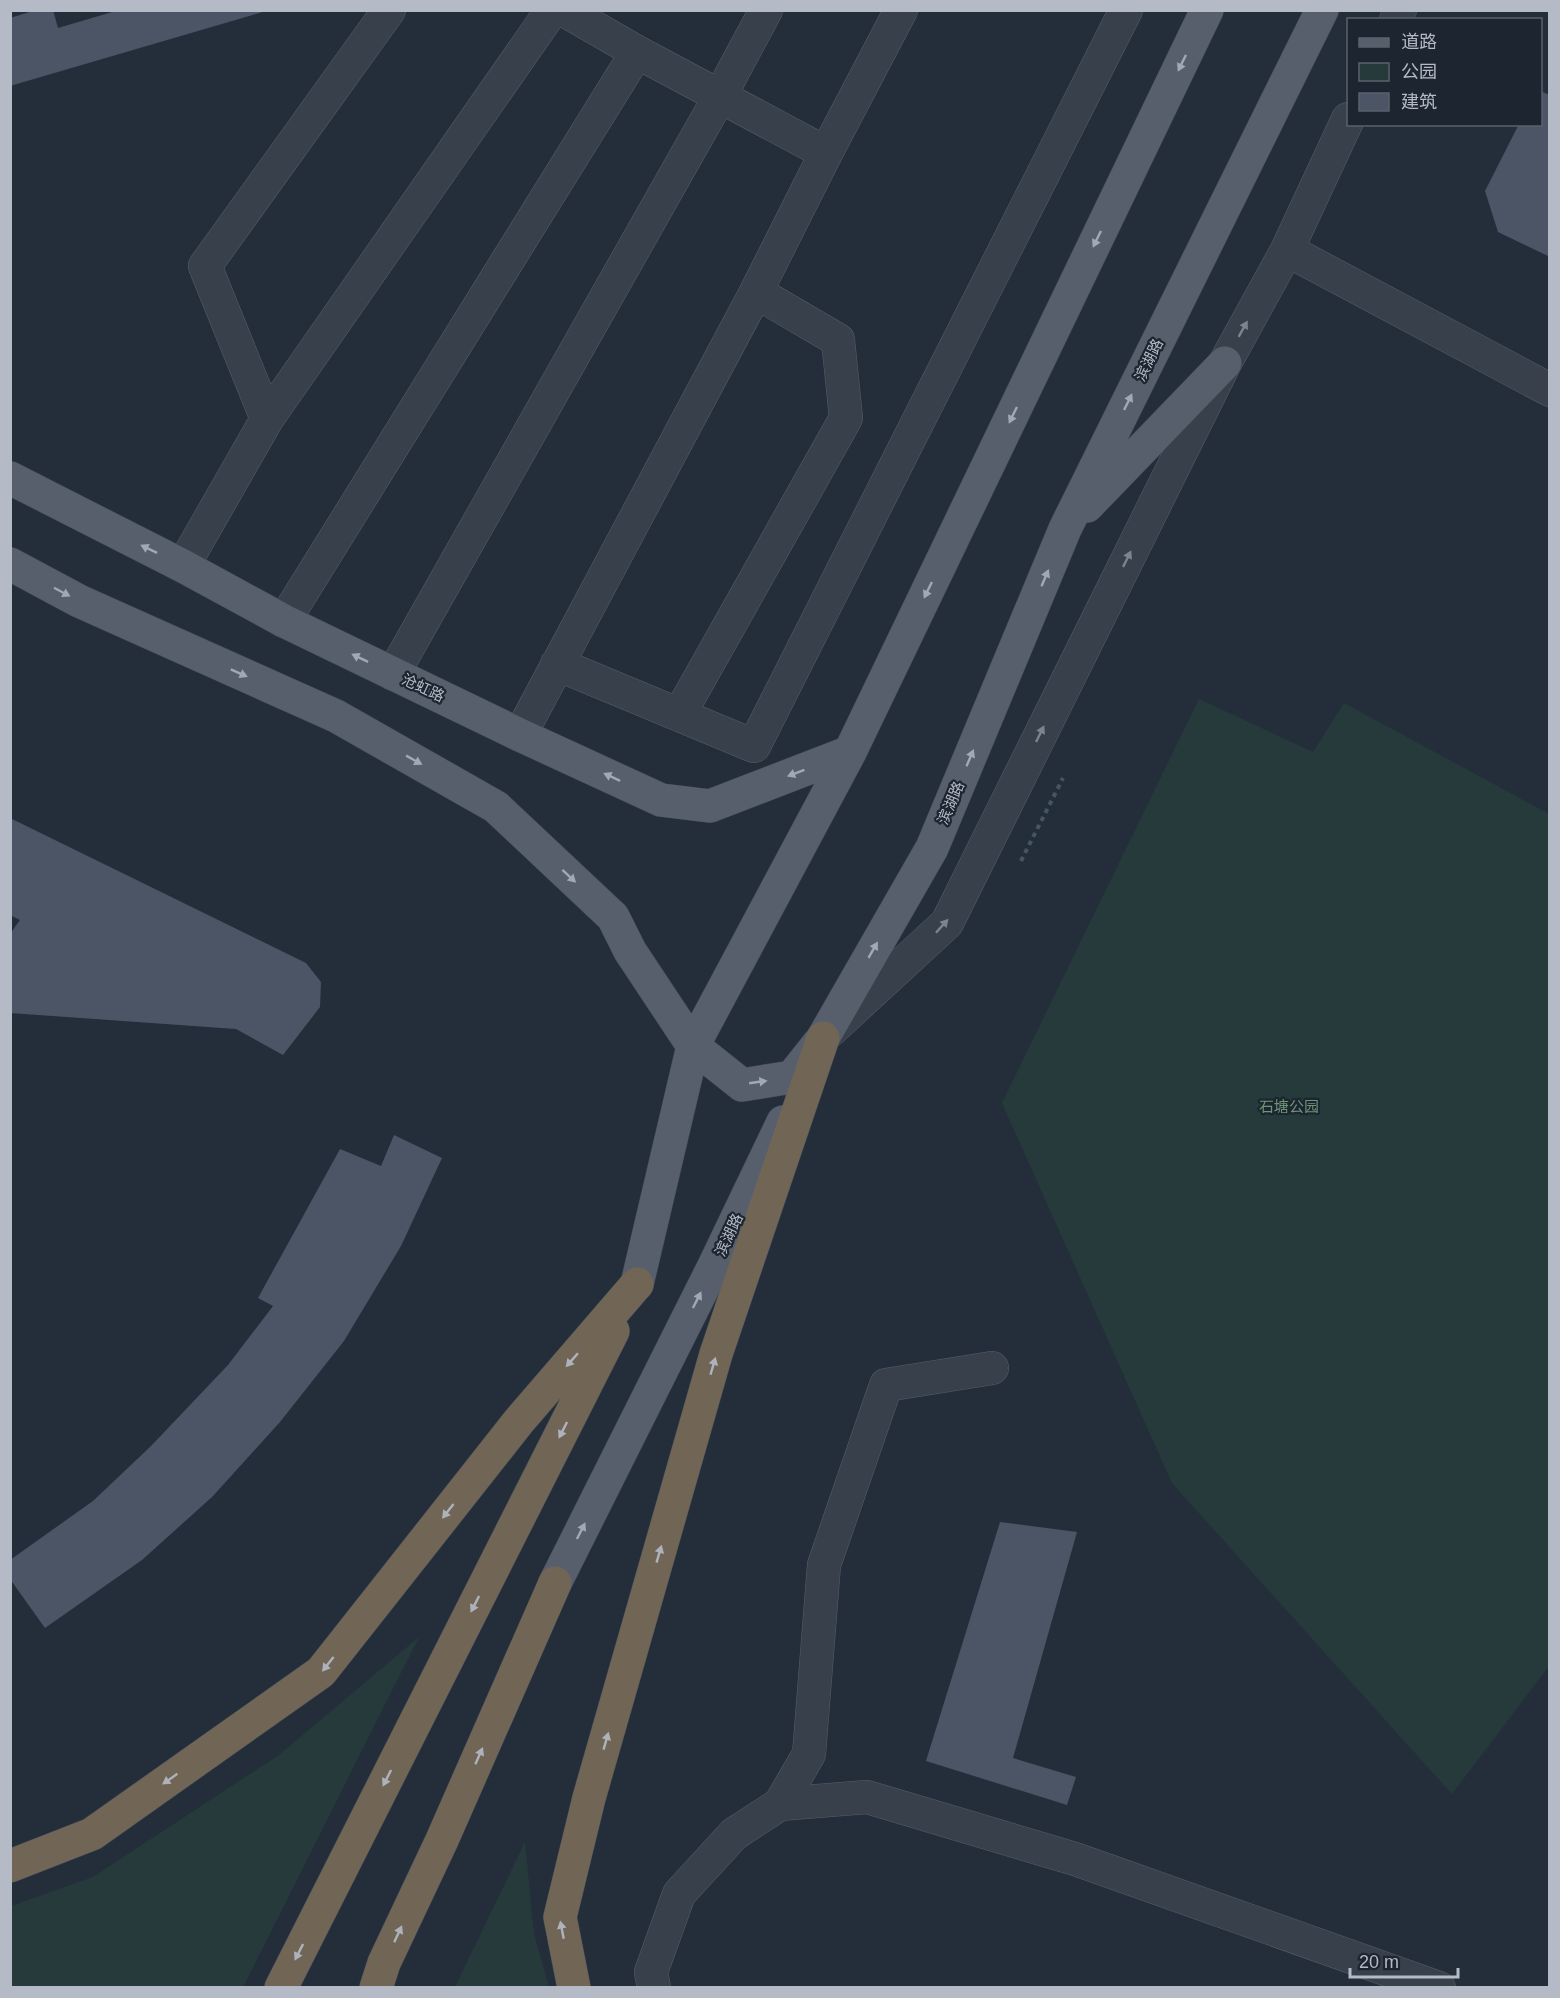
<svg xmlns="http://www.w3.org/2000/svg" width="1560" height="1998" font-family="Helvetica,'Noto Sans SC',sans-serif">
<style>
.green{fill:#263a3c}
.building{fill:#4b5565}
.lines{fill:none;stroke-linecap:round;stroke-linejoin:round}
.minor-casing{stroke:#565e69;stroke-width:34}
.major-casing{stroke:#414954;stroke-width:34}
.highway-casing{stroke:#434b56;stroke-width:34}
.path{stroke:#445759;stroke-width:4;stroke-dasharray:4.5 4.5;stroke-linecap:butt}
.minor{stroke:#38404b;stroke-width:33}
.major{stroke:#565f6b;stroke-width:33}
.highway{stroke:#716656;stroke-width:33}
.oneway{fill:#a1a9b5}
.oneway2{fill:#7c848f}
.oneway3{fill:#adb2bc}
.labels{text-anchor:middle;stroke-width:4.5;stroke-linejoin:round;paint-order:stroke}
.street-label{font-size:15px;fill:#b4bbc7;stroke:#1d2530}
.park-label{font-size:15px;fill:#6c9676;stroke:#1d2530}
</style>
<rect width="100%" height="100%" fill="#242e3b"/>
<path class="green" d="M 1199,699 L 1313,752 L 1344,703 L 1549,814 L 1549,1666 L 1452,1794 L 1172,1483 L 1002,1103 Z
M 419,1637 L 243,1987 L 11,1987 L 11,1906 L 93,1877 L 279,1755 Z
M 525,1842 L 534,1934 L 549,1987 L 455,1987 Z"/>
<path class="building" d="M 36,10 L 53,10 L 58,28 L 119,10 L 266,11 L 10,86 L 10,18 Z
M 1540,91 L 1550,95 L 1550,257 L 1498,232 L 1485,191 L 1519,124 L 1540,124 Z
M 10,818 L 306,963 L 321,982 L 320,1007 L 283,1055 L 236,1029 L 10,1013 L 10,934 L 20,920 L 10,915 Z
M 394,1135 L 442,1158 L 401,1246 L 344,1341 L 280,1422 L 212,1497 L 142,1560 L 45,1628 L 10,1579 L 10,1560 L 93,1501 L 151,1446 L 228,1365 L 273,1306 L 258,1298 L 340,1149 L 381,1166 Z
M 1000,1522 L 1077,1532 L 1013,1758 L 1076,1777 L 1067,1805 L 926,1761 Z"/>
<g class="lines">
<g class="minor-casing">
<path id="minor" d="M 564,10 L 637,52 L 826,153
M 1396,20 L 1400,10
M 1287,250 L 1550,390
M 267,419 L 205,266 L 389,10
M 183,566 L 267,419 L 552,10
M 284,621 L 637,52
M 557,664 L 754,746 L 1126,10
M 393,674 L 720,96 L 766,10
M 679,715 L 846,418 L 838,340 L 756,292
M 520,735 L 756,292 L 826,153 L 901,10
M 831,1030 L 947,923 L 1225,363 L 1287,250 L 1348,119
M 780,1804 L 867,1797 L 1075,1859 L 1439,1988
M 654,1988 L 651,1972 L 679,1894 L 734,1834 L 780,1804 L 809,1754 L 824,1565 L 886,1385 L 992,1368"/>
</g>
<g class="major-casing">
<path id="major" d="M 10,478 L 183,566 L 284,621 L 520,735 L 661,800 L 710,806 L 850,752
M 1087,506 L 1225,363
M 10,564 L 79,601 L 336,716 L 496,807 L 613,917 L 630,951 L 693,1046 L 742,1085 L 792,1077 L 819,1043
M 810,1065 L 823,1038 L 932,848 L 1065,529 L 1322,10
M 637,1284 L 693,1046 L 850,752 L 1207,10
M 555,1583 L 714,1266 L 783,1122"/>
</g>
<g class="highway-casing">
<path id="highway" d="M 10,1866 L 92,1834 L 321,1672 L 519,1421 L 637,1284
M 281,1988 L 613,1331
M 376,1988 L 384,1963 L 442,1840 L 555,1583
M 574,1988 L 560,1917 L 589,1798 L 716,1354 L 823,1038"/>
</g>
<path class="path" d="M 1021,861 L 1063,778"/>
<use href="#minor" class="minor"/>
<use href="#major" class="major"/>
<use href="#highway" class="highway"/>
</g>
<defs><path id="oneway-solid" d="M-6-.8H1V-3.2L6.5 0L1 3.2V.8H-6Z" transform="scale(1.5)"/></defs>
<g class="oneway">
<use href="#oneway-solid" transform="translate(1182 63) rotate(116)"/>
<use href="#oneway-solid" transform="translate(1097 239) rotate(116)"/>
<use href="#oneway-solid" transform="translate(1128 402) rotate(-64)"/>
<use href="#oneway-solid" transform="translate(1013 415) rotate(116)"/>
<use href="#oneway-solid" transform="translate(149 549) rotate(-154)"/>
<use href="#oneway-solid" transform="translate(1045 578) rotate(-67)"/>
<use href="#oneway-solid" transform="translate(928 590) rotate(116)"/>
<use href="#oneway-solid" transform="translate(62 592) rotate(28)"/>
<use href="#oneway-solid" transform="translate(360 658) rotate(-154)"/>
<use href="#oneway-solid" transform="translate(239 673) rotate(24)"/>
<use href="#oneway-solid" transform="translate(970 758) rotate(-67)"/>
<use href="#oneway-solid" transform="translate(414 760) rotate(29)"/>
<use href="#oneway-solid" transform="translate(796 773) rotate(159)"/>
<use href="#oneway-solid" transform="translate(612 777) rotate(-155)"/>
<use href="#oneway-solid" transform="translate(569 876) rotate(43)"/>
<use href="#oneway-solid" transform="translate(873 950) rotate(-60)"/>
<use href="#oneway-solid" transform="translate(758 1082) rotate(-8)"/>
<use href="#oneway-solid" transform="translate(697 1300) rotate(-63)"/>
<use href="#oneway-solid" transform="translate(581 1531) rotate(-63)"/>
</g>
<g class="oneway2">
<use href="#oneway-solid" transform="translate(1243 329) rotate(-61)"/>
<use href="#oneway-solid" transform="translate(1127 559) rotate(-64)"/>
<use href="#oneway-solid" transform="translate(1040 734) rotate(-64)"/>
<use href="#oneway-solid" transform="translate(942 926) rotate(-48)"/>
</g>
<g class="oneway3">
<use href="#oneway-solid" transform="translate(572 1360) rotate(131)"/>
<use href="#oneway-solid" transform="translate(713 1366) rotate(-74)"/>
<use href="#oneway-solid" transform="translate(563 1430) rotate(117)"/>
<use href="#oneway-solid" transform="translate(448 1511) rotate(128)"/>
<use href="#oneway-solid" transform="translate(659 1554) rotate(-74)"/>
<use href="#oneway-solid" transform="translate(475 1604) rotate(117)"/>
<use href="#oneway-solid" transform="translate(328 1664) rotate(128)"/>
<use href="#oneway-solid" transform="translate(606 1741) rotate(-74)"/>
<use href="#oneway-solid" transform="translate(479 1756) rotate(-66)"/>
<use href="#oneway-solid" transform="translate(387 1778) rotate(117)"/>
<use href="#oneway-solid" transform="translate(170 1779) rotate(145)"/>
<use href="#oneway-solid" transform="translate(562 1930) rotate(-101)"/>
<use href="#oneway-solid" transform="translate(398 1934) rotate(-65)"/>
<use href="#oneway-solid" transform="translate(299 1952) rotate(117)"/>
</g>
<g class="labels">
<g class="street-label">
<text transform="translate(1149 360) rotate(-64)" y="5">滨湖路</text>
<text transform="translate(423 688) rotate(25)" y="5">沧虹路</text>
<text transform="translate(951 803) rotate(-67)" y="5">滨湖路</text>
<text transform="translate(729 1235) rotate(-65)" y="5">滨湖路</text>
</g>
<g class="park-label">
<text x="1289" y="1112">石塘公园</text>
</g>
</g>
<rect width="1560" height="1998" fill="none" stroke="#b4bbc7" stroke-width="24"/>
<rect x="1347" y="18" width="195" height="108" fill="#1d2530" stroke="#59616c" stroke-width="1.5"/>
<rect x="1359" y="38" width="30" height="9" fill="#565f6b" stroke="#59616c" stroke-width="1.5"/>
<text x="1401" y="48" font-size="18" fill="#b4bbc7">道路</text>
<rect x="1359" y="63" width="30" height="18" fill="#263a3c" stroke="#59616c" stroke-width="1.5"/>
<text x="1401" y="78" font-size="18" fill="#b4bbc7">公园</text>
<rect x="1359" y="93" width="30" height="18" fill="#4b5565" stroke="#59616c" stroke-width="1.5"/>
<text x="1401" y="108" font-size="18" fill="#b4bbc7">建筑</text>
<path d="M1350 1968v9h108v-9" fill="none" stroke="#b4bbc7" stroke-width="3"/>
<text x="1359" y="1968" font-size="18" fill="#b4bbc7" stroke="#1d2530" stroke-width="4.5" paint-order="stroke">20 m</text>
</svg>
